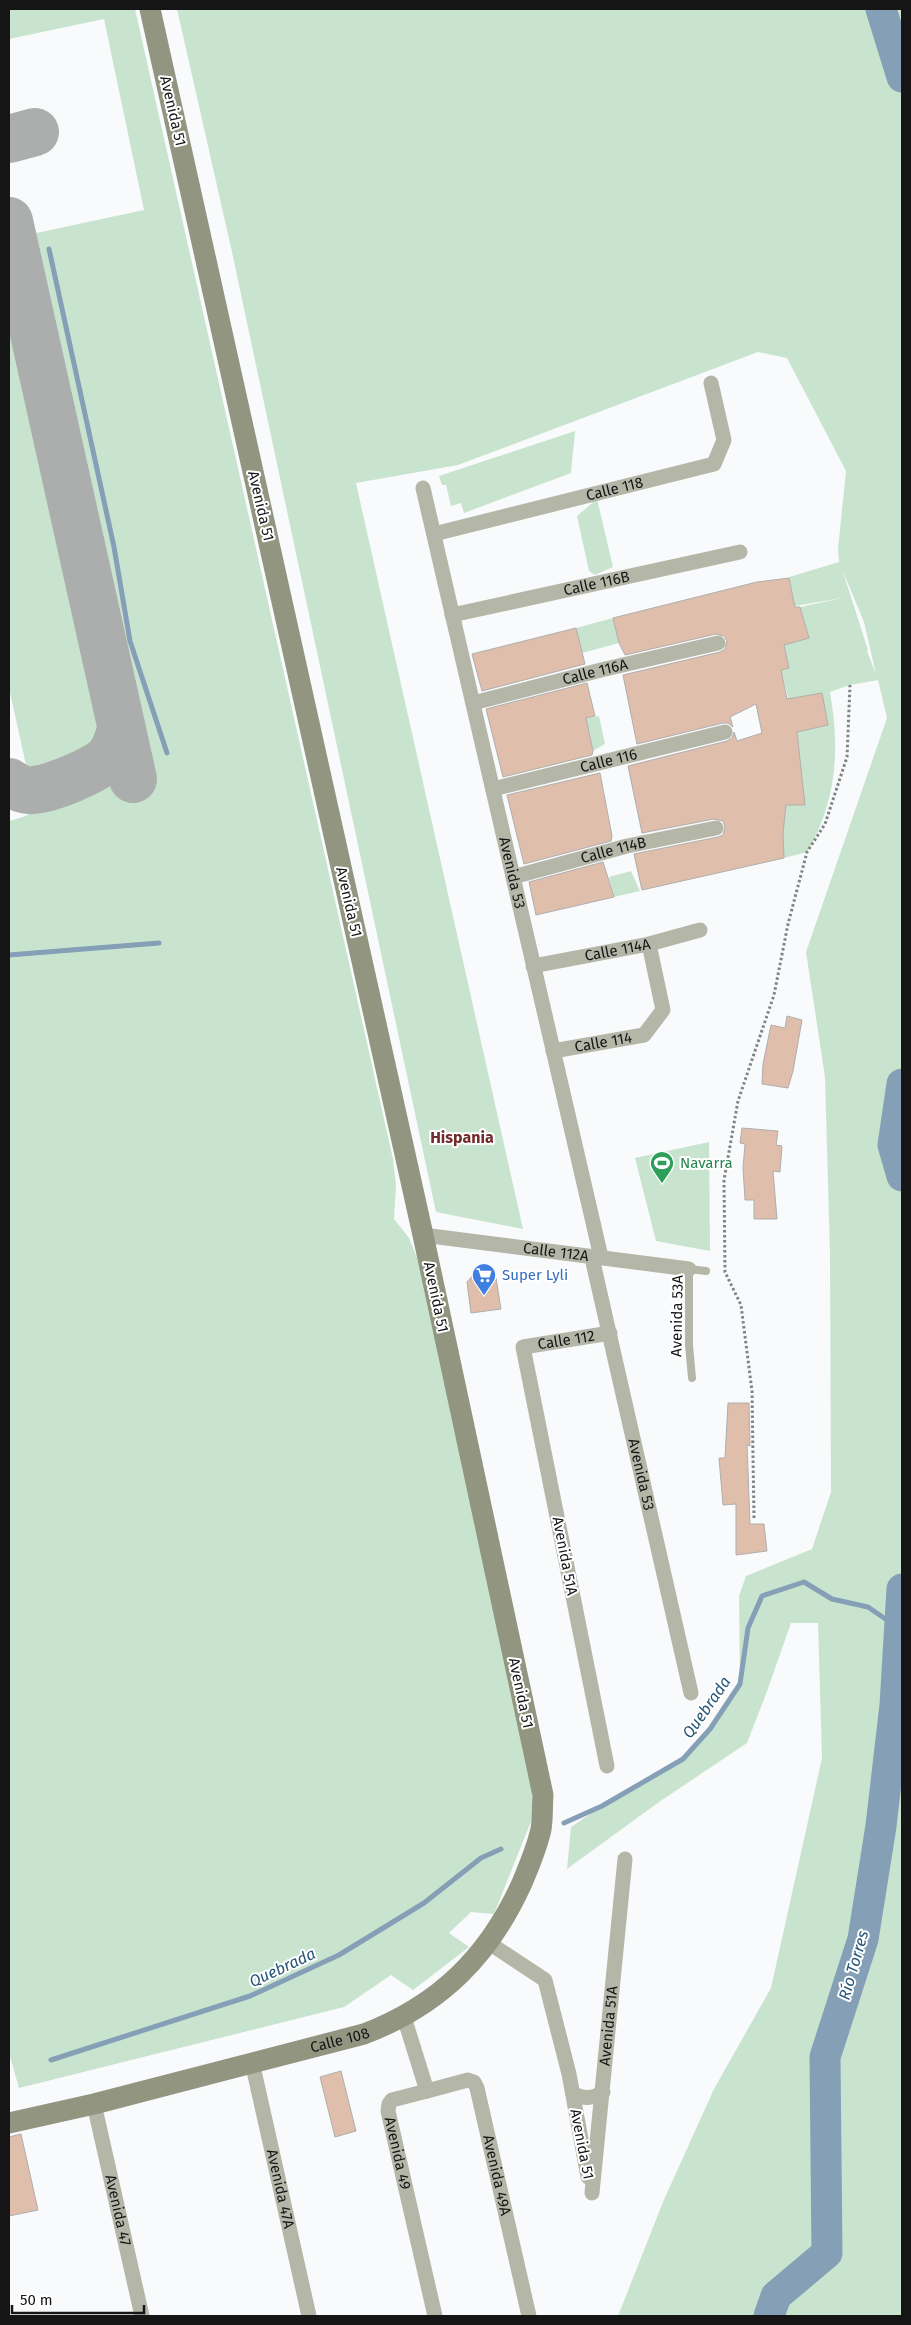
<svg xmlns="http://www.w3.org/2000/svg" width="911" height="2325" font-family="'Fira Sans',sans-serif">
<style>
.green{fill:#c8e4cf;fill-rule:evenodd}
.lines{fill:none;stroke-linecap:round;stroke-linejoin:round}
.stream{stroke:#849fb6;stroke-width:5}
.river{stroke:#849fb6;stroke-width:31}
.taxiway{stroke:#acaeae;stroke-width:48}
.building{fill:#dfbeab;stroke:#afaeae}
.path{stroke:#818283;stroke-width:3;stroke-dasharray:2.5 2.5;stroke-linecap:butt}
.lane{stroke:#b4b6a8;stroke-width:8}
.street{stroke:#b4b6a8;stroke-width:15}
.secondary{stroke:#929580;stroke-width:21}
.labels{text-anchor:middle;stroke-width:4;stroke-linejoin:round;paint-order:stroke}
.street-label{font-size:15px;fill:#151516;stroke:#fff}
.leisure-label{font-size:15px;fill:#27864d;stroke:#fff;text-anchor:start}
.shop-label{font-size:15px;fill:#366cbe;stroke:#fff;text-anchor:start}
.neighbourhood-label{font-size:16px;font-weight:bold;fill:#712b2c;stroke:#fff}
.water-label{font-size:16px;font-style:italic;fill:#275577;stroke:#fff}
</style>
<rect width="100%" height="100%" fill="#f9fafb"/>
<path class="green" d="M 9,9 L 135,9 L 393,1159 L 396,1185 L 394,1219 L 409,1238 L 419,1263 L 532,1789 L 532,1819 L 494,1914 L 471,1912 L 449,1933 L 469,1947 L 413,1990 L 391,1975 L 344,2007 L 19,2088 L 9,2053 L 9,821 L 23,817 L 115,769 L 118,789 L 148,783 L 27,235 L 144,210 L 104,19 L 9,39 Z
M 177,9 L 902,9 L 902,2316 L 618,2316 L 663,2202 L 714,2089 L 771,1988 L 822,1758 L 818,1623 L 791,1623 L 766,1694 L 747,1743 L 659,1802 L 567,1869 L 571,1827 L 602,1806 L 683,1759 L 710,1729 L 740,1684 L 739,1596 L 746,1576 L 812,1549 L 831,1492 L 830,1255 L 825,1077 L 806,952 L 887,718 L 878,680 L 850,685 L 830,692 C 840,748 837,802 807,852 L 784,858 L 783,833 L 786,805 L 804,804 L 797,732 L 781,670 L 784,645 L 809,638 L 800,607 L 842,598 L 795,606 L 789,577 L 839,562 L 838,549 L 846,471 L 787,358 L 758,352 L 458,465 L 356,483 L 523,1229 L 436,1212 L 232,252 ZM 842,569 L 864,622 L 876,674 L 867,651 L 868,650 Z
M 9,293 L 102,717 L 97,736 L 88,752 L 36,776 L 28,774 L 9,688 Z
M 575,431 L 571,473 L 464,513 L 461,503 L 451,506 L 446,485 L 442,485 L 439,476 Z
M 597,499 L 613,567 L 595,575 L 589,571 L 577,516 Z
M 613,618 L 619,643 L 582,653 L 576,628 Z
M 599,716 L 605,744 L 593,751 L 589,730 L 578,720 Z
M 631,871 L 640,891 L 614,897 L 609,877 Z
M 709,1142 L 710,1251 L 656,1241 L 635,1158 Z"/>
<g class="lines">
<path class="stream" d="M 49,249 L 114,547 L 130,641 L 167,753
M 9,955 L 159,943
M 564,1823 L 602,1806 L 683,1759 L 710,1729 L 740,1684 L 748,1628 L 762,1596 L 804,1582 L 832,1599 L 868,1607 L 900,1629
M 51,2060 L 250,1996 L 339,1955 L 424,1903 L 481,1858 L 501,1849"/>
<path class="river" d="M 881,9 L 902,77
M 902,1084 L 893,1145 L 902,1176
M 769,2316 L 776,2296 L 827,2253 L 825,2057 L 863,1939 L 881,1826 L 895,1705 L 902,1589"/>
<path class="taxiway" d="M 9,139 L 35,132
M 9,221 L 133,779
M 9,782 C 16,787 25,791 34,790 C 53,788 91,772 106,760 C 115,752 118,740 121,729"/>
</g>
<path class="building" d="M 789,578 L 795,607 L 800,607 L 809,638 L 784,645 L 789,668 L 781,670 L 787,699 L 822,693 L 828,725 L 797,732 L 805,805 L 786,805 L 783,833 L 784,858 L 642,890 L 634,854 L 718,837 L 723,835 L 725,827 L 723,821 L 714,819 L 642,833 L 628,766 L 727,741 L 732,738 L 734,732 L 737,741 L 762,733 L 756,704 L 730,717 L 733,727 L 728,723 L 723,723 L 637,744 L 623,675 L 720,652 L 725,649 L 727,641 L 724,636 L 716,634 L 625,655 L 619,643 L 613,618 L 757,582 Z
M 576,628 L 585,664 L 482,691 L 472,654 Z
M 587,683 L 595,716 L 586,718 L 593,751 L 592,755 L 503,777 L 486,709 Z
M 600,773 L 612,836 L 611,841 L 524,864 L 507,795 Z
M 603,862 L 614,897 L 536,915 L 529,882 Z
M 787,1016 L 802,1020 L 793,1071 L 788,1088 L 762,1084 L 763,1064 L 771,1025 L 785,1028 Z
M 742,1128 L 778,1131 L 776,1145 L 782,1146 L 780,1172 L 773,1171 L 777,1219 L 754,1219 L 754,1200 L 745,1200 L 743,1168 L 745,1144 L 740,1143 Z
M 474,1274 L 496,1278 L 501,1309 L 471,1313 L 467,1282 Z
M 728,1403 L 749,1403 L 750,1446 L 747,1445 L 750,1524 L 764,1524 L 767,1551 L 736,1555 L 736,1504 L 723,1505 L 719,1458 L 725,1458 Z
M 341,2071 L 356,2131 L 335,2137 L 320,2077 Z
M 21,2134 L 38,2210 L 9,2216 L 9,2137 Z"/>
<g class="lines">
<path class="path" d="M 754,1518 L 752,1391 L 741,1305 L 725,1272 L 724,1180 L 738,1101 L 774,995 L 788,924 L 807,852 L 825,824 L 847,757 L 850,685"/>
<path class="lane" d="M 692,1378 L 689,1345 L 689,1269 L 706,1271"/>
<g class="street">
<path id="s1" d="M 423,488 L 601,1257"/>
<path id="s2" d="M 434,534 L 714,464 L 724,440 L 711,383"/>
<path id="s3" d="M 452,615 L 740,552"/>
<path id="s4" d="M 473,703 L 601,670 L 718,643"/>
<path id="s5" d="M 493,789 L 725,732"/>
<path id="s6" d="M 513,877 L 627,846 L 716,828"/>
<path id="s7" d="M 533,966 L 649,944 L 700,930"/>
<path id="s8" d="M 553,1051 L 644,1035 L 663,1010 L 649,944"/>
<path id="s9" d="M 423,1235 L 689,1269"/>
<path id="s10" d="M 592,1258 L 691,1693"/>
<path id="s11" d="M 607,1766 L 523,1347 L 610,1333"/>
<path d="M 489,1943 L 545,1980 L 569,2074 L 588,2177"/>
<path id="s12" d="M 404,2017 L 427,2091 L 392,2100 L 389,2104 L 388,2111 L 435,2316"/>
<path id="s13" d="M 252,2062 L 309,2316"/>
<path id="s14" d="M 427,2091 L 468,2080 L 474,2082 L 477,2088 L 529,2316"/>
<path d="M 573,2094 C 585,2099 592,2099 603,2092"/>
<path id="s15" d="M 94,2104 L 142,2316"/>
<path id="s16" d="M 592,2193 L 625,1859"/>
</g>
<path class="secondary" id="s17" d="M 9,2123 L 94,2104 L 364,2034 C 440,2005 489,1956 522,1883 C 529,1866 537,1848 541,1829 C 543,1818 542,1806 543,1795 L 423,1235 L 150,9"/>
</g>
<defs>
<g id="stadium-pin" transform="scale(1.25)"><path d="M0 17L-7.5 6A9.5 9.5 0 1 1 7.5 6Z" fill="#2e9e5b" stroke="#fff"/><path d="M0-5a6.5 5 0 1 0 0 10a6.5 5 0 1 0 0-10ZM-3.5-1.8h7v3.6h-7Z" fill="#fff"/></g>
<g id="supermarket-pin" transform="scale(1.25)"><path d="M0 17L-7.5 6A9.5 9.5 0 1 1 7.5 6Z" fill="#3f7fe0" stroke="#fff"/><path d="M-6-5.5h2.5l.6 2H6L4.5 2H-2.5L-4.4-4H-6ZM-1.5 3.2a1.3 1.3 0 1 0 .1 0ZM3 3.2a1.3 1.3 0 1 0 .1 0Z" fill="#fff"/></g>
</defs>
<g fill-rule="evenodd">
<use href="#stadium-pin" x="662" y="1163"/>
<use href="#supermarket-pin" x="484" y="1275"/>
</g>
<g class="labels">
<g class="street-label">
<text transform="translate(173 111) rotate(77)" y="5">Avenida 51</text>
<text dy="5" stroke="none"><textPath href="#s2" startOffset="186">Calle 118</textPath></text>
<text transform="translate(261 506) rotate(77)" y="5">Avenida 51</text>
<text dy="5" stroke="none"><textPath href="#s3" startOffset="148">Calle 116B</textPath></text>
<text dy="5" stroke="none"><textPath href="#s4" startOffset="126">Calle 116A</textPath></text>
<text dy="5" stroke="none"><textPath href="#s5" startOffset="119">Calle 116</textPath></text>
<text dy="5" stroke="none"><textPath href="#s6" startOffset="104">Calle 114B</textPath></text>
<text dy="5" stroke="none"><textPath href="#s1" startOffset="395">Avenida 53</textPath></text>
<text transform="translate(349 902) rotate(77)" y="5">Avenida 51</text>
<text dy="5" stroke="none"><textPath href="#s7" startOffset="86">Calle 114A</textPath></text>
<text dy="5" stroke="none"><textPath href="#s8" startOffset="51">Calle 114</textPath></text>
<text dy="5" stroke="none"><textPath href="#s9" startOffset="134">Calle 112A</textPath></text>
<text transform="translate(436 1297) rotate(78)" y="5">Avenida 51</text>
<text transform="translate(677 1316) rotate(-89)" y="5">Avenida 53A</text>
<text dy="5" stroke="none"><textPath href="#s11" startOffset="471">Calle 112</textPath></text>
<text dy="5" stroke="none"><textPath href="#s10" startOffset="222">Avenida 53</textPath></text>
<text transform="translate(565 1556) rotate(79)" y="5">Avenida 51A</text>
<text transform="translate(521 1693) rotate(78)" y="5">Avenida 51</text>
<text dy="5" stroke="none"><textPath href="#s16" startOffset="168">Avenida 51A</textPath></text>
<text dy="5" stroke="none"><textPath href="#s17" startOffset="341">Calle 108</textPath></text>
<text transform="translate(582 2144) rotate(79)" y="5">Avenida 51</text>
<text dy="5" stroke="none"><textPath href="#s12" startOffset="169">Avenida 49</textPath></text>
<text dy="5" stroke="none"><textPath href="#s14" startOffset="145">Avenida 49A</textPath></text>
<text dy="5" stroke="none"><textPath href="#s13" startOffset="130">Avenida 47A</textPath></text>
<text dy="5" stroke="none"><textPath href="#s15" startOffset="109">Avenida 47</textPath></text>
</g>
<g class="leisure-label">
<text x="680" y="1168">Navarra</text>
</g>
<g class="shop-label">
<text x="502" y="1280">Super Lyli</text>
</g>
<g class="neighbourhood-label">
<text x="462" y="1143">Hispania</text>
</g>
<g class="water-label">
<text transform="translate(706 1707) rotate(-55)" y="6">Quebrada</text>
<text transform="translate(853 1965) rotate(-74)" y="6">Río Torres</text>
<text transform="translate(282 1967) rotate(-25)" y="6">Quebrada</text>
</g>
</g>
<rect width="911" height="2325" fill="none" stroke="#151516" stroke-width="20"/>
<path d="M12 2305v8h132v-8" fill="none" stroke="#151516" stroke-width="2.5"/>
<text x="20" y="2305" font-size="15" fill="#151516" stroke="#ffffff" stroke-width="4" paint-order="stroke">50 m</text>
</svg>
